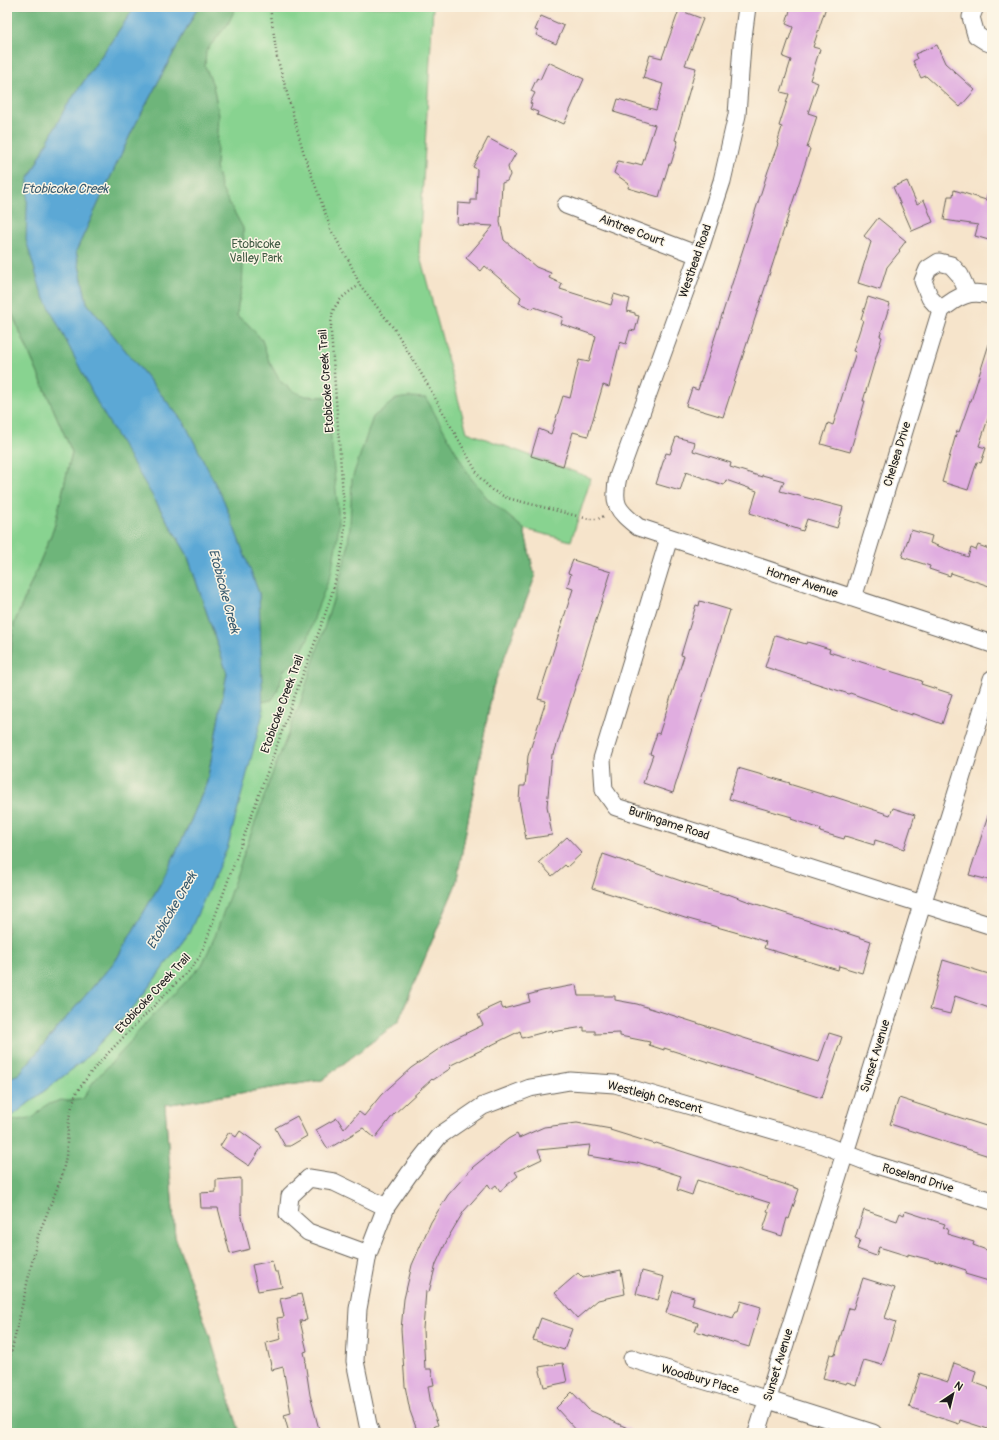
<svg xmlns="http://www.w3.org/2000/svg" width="999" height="1440" font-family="Pangolin,sans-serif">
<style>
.green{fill:#88d390;stroke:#527856}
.forest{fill:#6eb57a;stroke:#45684b}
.water{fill:#5ca8d5;stroke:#3c6278}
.building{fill:#e0ade0}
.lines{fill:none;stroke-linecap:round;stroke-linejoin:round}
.street-casing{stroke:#686259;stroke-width:19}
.path{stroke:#686259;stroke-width:2.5;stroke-dasharray:1 3;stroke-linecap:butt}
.street{stroke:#fff;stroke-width:17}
.labels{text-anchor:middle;stroke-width:3;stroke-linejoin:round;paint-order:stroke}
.street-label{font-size:12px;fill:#1c1c1c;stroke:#fcf5e5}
.park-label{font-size:12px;fill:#425c45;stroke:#fcf5e5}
.water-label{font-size:13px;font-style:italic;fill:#395b6f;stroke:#fcf5e5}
</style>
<rect width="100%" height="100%" fill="#fcf5e5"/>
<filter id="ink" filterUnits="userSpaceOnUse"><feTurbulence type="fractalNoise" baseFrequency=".025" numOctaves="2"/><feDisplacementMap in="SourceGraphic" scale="8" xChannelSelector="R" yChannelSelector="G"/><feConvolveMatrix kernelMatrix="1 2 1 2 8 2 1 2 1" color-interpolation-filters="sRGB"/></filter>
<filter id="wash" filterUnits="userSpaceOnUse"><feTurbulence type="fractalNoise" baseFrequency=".012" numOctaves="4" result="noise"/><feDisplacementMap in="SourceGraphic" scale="16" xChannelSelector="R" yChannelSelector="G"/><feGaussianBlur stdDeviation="0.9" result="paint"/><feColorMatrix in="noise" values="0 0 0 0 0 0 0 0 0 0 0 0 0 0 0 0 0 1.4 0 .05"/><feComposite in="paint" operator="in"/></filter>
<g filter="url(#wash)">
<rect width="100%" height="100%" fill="#f6e4cb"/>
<path class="green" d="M 198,7 L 433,7 L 419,252 L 467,432 L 591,478 L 571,541 L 524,529 L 535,577 L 493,687 L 456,884 L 398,1022 L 322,1080 L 165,1105 L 175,1237 L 210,1337 L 240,1433 L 7,1433 L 7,1120 L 84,1060 L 136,1004 L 189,933 Z
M 7,302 L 72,452 L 54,528 L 14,624 L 9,673 L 7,678 Z"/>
<path class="forest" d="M 7,7 L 135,7 L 64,110 L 28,180 L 157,504 L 187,554 L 227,673 L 207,782 L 189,825 L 163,879 L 116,960 L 54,1032 L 19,1074 L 7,1079 L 7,678 L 9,673 L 14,624 L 54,528 L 72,452 L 7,302 Z
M 198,7 L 236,7 L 228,24 L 206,51 L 205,66 L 213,85 L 219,115 L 216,166 L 221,188 L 243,228 L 244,245 L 242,287 L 238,305 L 237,316 L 247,323 L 262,340 L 269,361 L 280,381 L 293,391 L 305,396 L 327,397 L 339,522 L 337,540 L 331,574 L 317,609 L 308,639 L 296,661 L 284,670 L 277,692 L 272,700 L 262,702 L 259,593 L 185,424 L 87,303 L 76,251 L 132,131 Z
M 410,397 L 426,398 L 470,477 L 489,500 L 524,529 L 535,577 L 493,687 L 456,884 L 398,1022 L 322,1080 L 165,1105 L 175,1237 L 210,1337 L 240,1433 L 7,1433 L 7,1122 L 34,1117 L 46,1105 L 61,1100 L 68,1101 L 83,1099 L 93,1082 L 131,1042 L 136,1033 L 202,965 L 215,936 L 271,777 L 300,704 L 340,578 L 347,552 L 350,526 L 352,479 L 373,417 L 396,399 Z"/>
<path class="water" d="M 135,7 L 198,7 L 132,131 L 76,251 L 87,303 L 185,424 L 224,501 L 259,593 L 263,713 L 228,846 L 189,933 L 136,1004 L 84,1060 L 7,1120 L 7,1079 L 19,1074 L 54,1032 L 116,960 L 163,879 L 189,825 L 207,782 L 227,673 L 187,554 L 99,406 L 41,291 L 26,240 L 28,180 L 64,110 Z"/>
<g id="blocks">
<path class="building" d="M 791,7 L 826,7 L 813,47 L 820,49 L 810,80 L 818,83 L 808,113 L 817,116 L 807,148 L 810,149 L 723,417 L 686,406 L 692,388 L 698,390 L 768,171 L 778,144 L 777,143 L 782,127 L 779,126 L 789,94 L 781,92 L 791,60 L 783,57 L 793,27 L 786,24 Z
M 679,10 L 703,19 L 685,65 L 696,68 L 675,140 L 678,141 L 671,164 L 669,164 L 659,197 L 628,188 L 629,184 L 614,173 L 618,161 L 634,165 L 635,163 L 642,165 L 655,125 L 614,112 L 618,99 L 656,110 L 663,84 L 643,78 L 650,55 L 662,58 Z
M 541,16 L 564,26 L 556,44 L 536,35 L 538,31 L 535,30 Z
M 937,45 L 945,63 L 975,90 L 960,107 L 926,76 L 921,78 L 913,61 L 917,59 L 915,54 Z
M 548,62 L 584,79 L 564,124 L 555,120 L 554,122 L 537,115 L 538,112 L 530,109 L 532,104 L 530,103 L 535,93 L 531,91 L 537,78 L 540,80 Z
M 488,138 L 516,153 L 508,167 L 510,175 L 507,181 L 502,183 L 500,222 L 504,240 L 536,267 L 551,273 L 549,278 L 562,284 L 560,289 L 611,305 L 614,294 L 630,299 L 627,311 L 635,313 L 635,315 L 639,316 L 635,331 L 630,330 L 626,344 L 620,342 L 609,387 L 603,385 L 588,436 L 573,432 L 563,466 L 531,456 L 539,429 L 551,434 L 563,396 L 570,398 L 579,360 L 589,362 L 596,336 L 561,324 L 563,317 L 534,307 L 533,309 L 519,303 L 521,297 L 485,266 L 481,271 L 466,258 L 493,226 L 457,224 L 458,203 L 471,204 L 471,200 L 476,200 L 477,169 L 473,167 Z
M 907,181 L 917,204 L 924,200 L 933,222 L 912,231 L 893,187 Z
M 954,190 L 986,200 L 988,191 L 992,191 L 992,241 L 975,236 L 978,225 L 944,220 L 948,196 L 953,196 Z
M 878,218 L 906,241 L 899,250 L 900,251 L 887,267 L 880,290 L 858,283 L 871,242 L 864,236 Z
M 868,297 L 890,304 L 880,336 L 882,337 L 863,401 L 865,401 L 850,452 L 821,444 L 828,423 L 833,425 L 856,352 L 853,351 L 863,320 L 861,319 Z
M 989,344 L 992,345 L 992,407 L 979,446 L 986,448 L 981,463 L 977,462 L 968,490 L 942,482 L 957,431 L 959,432 L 970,401 L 971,401 Z
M 676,437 L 695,442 L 693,451 L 731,463 L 730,467 L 762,477 L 762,475 L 784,481 L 780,491 L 843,507 L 837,528 L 807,519 L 803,531 L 750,513 L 757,491 L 726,480 L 724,485 L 686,472 L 680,491 L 656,484 L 666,453 L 670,454 Z
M 911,530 L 932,536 L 930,543 L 968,557 L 971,548 L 976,550 L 978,545 L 992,550 L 992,587 L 951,573 L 950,576 L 929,569 L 930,566 L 902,557 Z
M 573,560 L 611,572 L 563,726 L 554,754 L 552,754 L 547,806 L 552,835 L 526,839 L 519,801 L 520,786 L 525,786 L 528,756 L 546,701 L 538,699 L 573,589 L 567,587 L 571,574 L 568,573 Z
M 700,601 L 730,610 L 673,793 L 643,783 L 653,755 L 650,754 L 657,733 L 659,734 L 684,656 L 681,655 L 696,605 L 699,606 Z
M 775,635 L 806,644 L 807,642 L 830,649 L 829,652 L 922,681 L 921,684 L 952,694 L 942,724 L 912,713 L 912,715 L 890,708 L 890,707 L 850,693 L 849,694 L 765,667 Z
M 738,768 L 790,783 L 789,784 L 831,797 L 832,796 L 890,815 L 893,808 L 915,815 L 904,849 L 875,840 L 874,845 L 845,836 L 844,839 L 820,832 L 821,829 L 791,819 L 792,817 L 729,799 Z
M 989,813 L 992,813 L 992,872 L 989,880 L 969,875 Z
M 567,837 L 582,853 L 567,867 L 565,865 L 552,876 L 539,862 Z
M 603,854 L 684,882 L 728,895 L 728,894 L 747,901 L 871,941 L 862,973 L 839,966 L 838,970 L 764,948 L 766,942 L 749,936 L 685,918 L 592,888 Z
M 943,960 L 992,975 L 992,1009 L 955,996 L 950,1014 L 930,1009 Z
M 576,985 L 578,996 L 615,996 L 615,1000 L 637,1004 L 819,1062 L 829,1033 L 842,1037 L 822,1097 L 821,1098 L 756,1077 L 664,1048 L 664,1050 L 649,1045 L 650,1042 L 620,1036 L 620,1033 L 595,1034 L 595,1031 L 584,1031 L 584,1027 L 552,1032 L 552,1030 L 522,1038 L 520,1031 L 449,1066 L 451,1068 L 433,1080 L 432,1079 L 394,1114 L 375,1138 L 363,1128 L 328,1149 L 316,1130 L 337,1118 L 344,1129 L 359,1112 L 364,1116 L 381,1095 L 411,1068 L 452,1040 L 483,1025 L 478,1015 L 488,1010 L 487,1009 L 500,1003 L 503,1009 L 530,1002 L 528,995 L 542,991 Z
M 899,1098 L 992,1128 L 992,1157 L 890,1124 Z
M 297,1116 L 307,1136 L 290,1146 L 285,1146 L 275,1128 Z
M 577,1123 L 611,1129 L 610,1130 L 655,1144 L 656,1143 L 799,1189 L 789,1219 L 787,1218 L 782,1236 L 763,1230 L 769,1212 L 767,1211 L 770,1203 L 697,1180 L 692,1195 L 677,1190 L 681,1176 L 637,1162 L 637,1164 L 588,1156 L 590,1145 L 538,1150 L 542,1159 L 515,1172 L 518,1176 L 500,1191 L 496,1185 L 491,1189 L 488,1184 L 464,1211 L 449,1236 L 436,1264 L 429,1292 L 426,1291 L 423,1329 L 425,1369 L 431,1369 L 434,1385 L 428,1386 L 431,1405 L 438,1425 L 418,1433 L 410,1411 L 405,1386 L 401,1329 L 404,1299 L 412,1265 L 431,1222 L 448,1195 L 473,1167 L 508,1139 L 517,1134 L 519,1138 L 544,1127 Z
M 240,1131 L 262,1147 L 249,1166 L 220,1146 L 229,1132 L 236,1137 Z
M 241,1178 L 241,1213 L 250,1249 L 230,1254 L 218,1208 L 201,1208 L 200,1193 L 216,1192 L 216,1180 Z
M 864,1210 L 897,1221 L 900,1213 L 904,1215 L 905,1211 L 945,1224 L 943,1228 L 948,1229 L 947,1234 L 974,1242 L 973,1245 L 992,1252 L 992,1282 L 965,1274 L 966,1270 L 938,1261 L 938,1262 L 908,1254 L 908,1256 L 879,1247 L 876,1256 L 857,1249 L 860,1240 L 855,1238 Z
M 272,1261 L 275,1272 L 278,1272 L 282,1287 L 258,1291 L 252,1265 Z
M 621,1270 L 625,1294 L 598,1300 L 577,1318 L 555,1293 L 578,1273 L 583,1278 Z
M 642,1271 L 664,1277 L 658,1300 L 636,1294 Z
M 863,1278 L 895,1288 L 885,1318 L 896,1322 L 882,1365 L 864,1360 L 856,1385 L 847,1382 L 846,1384 L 823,1378 L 830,1354 L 835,1355 L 849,1308 L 853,1309 Z
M 673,1291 L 694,1297 L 692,1305 L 733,1318 L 736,1311 L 738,1311 L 741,1301 L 761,1307 L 749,1347 L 695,1331 L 698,1323 L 666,1313 Z
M 301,1294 L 307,1320 L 300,1321 L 307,1351 L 304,1352 L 306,1361 L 305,1362 L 310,1395 L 320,1433 L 289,1433 L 284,1415 L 291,1413 L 283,1367 L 272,1370 L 266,1343 L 281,1339 L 277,1318 L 284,1317 L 280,1299 Z
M 541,1318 L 572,1329 L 564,1350 L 533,1340 Z
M 563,1363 L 567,1382 L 544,1387 L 539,1367 Z
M 954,1363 L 976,1371 L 973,1382 L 989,1388 L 988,1389 L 992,1391 L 992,1418 L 988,1429 L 960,1420 L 959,1424 L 909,1407 L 920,1373 L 948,1382 Z
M 572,1392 L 589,1410 L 638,1433 L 579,1433 L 556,1408 Z"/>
</g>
</g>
<g filter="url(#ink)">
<use href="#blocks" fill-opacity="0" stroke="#686259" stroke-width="1"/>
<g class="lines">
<g class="street-casing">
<path id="street" d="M 747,7 L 742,45 L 737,115 L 722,181 L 698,255 L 618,477 C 612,505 617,510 638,527 L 992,644
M 975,7 L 971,17 L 976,35 L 987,42 L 992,44
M 566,205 L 698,255
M 941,310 L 930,298 L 923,281 L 928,269 L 939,262 L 951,265 L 960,275 L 968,293
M 669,538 L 602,759 L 604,790 L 616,807 L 992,926
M 853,598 L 941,310 C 958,296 970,289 992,296
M 368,1254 L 308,1232 L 288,1214 L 290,1196 L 309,1178 L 334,1182 L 386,1207
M 632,1359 L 743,1392 L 873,1433
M 371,1433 L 368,1425 L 355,1361 L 358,1309 L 368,1254 L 386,1207 L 409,1174 L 439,1136 L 483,1106 L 530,1088 L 570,1081 L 615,1084 L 824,1145 L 870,1163 L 992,1201
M 757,1433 L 845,1153 L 992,679"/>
</g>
<path class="path" d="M 360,285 L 395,330 L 425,380 L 480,478 L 492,490 L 507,498 L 589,519 L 598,519 L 604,516
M 7,1371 L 38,1236 L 62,1176 L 66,1156 L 69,1117 L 76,1093 L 91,1072 L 110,1051 L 189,970 L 198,959 L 205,944 C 236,859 266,775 297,690 C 316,637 343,579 345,522 L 331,332 C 331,327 331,321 332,315 C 335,301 348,292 360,285 L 349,261 L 332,232 L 304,154 L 277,57 L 270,7"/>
<use href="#street" class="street"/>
</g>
</g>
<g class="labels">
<g class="street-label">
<text transform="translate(632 230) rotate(21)" y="4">Aintree Court</text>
<text transform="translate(695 261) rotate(-71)" y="4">Westhead Road</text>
<text transform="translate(326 381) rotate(-94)" y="4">Etobicoke Creek Trail</text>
<text transform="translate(897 454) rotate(-73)" y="4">Chelsea Drive</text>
<text transform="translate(802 582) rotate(18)" y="4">Horner Avenue</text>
<text transform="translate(282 704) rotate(-70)" y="4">Etobicoke Creek Trail</text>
<text transform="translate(669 823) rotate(18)" y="4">Burlingame Road</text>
<text transform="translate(153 993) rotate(-47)" y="4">Etobicoke Creek Trail</text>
<text transform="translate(875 1056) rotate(-73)" y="4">Sunset Avenue</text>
<text transform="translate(655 1097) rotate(15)" y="4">Westleigh Crescent</text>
<text transform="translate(918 1178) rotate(17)" y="4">Roseland Drive</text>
<text transform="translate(778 1365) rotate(-73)" y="4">Sunset Avenue</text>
<text transform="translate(700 1379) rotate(16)" y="4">Woodbury Place</text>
</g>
<g class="park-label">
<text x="256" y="248">Etobicoke<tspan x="256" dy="14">Valley Park</tspan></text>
</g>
<g class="water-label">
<text x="65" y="193">Etobicoke Creek</text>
<text transform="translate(225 591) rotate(75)" y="5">Etobicoke Creek</text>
<text transform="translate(171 910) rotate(-60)" y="5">Etobicoke Creek</text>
</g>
</g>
<rect width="999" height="1440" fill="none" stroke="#fcf5e5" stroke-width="24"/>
<g transform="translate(953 1394) rotate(35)" stroke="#fcf5e5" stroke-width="3" paint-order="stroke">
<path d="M0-3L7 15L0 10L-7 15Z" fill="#1c1c1c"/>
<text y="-6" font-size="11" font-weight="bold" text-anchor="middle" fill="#1c1c1c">N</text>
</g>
</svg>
